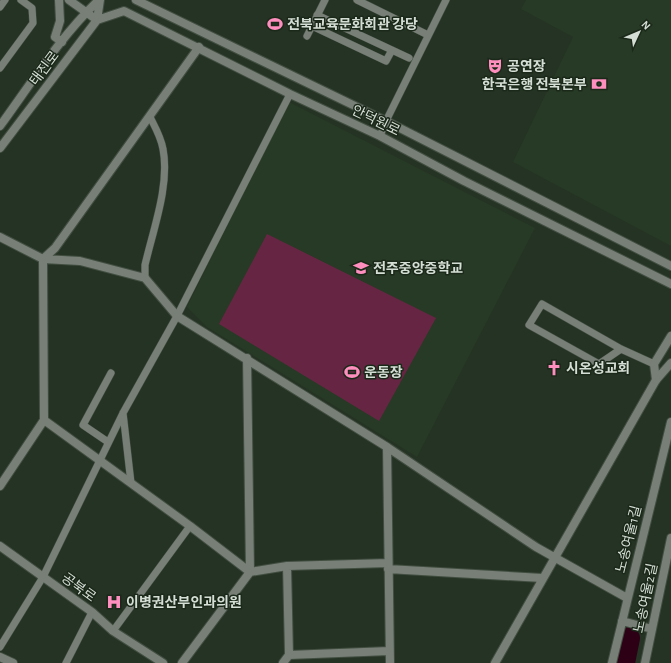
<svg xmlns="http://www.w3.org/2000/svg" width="671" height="663" font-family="'Alegreya Sans','Noto Sans KR',sans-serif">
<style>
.built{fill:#273a25}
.green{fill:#662643}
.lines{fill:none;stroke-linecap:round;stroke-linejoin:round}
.stream{stroke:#2d0016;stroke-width:3.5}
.river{stroke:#2d0016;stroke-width:22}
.service-casing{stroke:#414e40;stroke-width:8}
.minor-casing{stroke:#414e40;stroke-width:10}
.tertiary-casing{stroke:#414e40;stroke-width:10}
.service{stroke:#787f77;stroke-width:7}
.minor{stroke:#787f77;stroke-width:8}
.tertiary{stroke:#787f77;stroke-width:8}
.labels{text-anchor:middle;stroke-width:3;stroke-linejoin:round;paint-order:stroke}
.poi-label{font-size:14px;font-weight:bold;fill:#d5ded4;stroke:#1b291a;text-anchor:start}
.street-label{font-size:14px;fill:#d5ded4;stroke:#1b291a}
</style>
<rect width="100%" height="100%" fill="#253324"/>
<path class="built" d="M 526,0 L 671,0 L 671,246 L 513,162 L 573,37 L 521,9 Z
M 289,102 L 535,228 L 417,457 L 207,327 L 187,307 Z"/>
<path class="green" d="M 267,234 L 436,318 L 379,421 L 219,324 Z"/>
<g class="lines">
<path class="stream" d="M 629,638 L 631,631"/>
<path class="river" d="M 624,663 L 629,638"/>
<g class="service-casing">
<path id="service" d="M 357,0 L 428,35
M 0,7 L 5,0
M 317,15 L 409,58
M 312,26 L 386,61 L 392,50
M 307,36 L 325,0
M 0,68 L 33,23 L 32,8 L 21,0
M 380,136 L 386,121 L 446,0
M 145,278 L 145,265 C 153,230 170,185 163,149 C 161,137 155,127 150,117
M 621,349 L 599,364 L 529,325 L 542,304 L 621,349 L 654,364
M 123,413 L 131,483
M 108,442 L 83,425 L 111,373
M 113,631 L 190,526
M 0,647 L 43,577 L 123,413 L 177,316 L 290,94
M 66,663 L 92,612"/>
</g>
<g class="minor-casing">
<path id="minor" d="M 0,237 L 43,259 L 80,261 L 145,278 L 177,316 L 387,447 L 536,547 L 627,598
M 44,420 L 190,526 L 250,572 L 287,566 L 388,563
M 387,447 L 390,663
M 0,486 L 44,420 L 43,259 L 55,248 L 199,47
M 287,566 L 289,655
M 388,569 L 542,578
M 622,621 L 652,629
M 0,657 L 13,663
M 182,663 L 250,572 L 247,358
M 283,663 L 289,655 L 389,651
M 495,663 L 656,380 L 671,363
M 612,663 L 671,422
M 645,663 L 671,538"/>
</g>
<g class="tertiary-casing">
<path id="tertiary" d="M 59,0 L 60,21 L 55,37 L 62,42
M 69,0 L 97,20 L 124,11 L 290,94 L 380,136 L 464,181 L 671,284
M 136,0 L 386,121 L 671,266
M 0,126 C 30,85 62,34 99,0
M 0,148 L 97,20 L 100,0
M 656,380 L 654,364 L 671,336
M 0,546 L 92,612 L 113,631 L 163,663"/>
</g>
<use href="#service" class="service"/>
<use href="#minor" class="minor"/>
<use href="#tertiary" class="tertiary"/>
</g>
<defs>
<g id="stadium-bare" transform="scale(1.2)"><path d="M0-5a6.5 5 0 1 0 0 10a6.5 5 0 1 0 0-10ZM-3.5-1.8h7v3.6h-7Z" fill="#fe8ebd" stroke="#1b291a" stroke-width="2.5" paint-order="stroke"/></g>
<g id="theatre-bare" transform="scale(1.2)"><path d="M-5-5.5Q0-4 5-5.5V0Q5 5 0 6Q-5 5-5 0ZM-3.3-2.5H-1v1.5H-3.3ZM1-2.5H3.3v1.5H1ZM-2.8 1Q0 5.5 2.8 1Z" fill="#fe8ebd" stroke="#1b291a" stroke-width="2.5" paint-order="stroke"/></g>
<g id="bank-bare" transform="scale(1.2)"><path d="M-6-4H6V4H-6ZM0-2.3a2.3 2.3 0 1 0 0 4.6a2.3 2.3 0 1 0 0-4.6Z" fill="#fe8ebd" stroke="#1b291a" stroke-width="2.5" paint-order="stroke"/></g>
<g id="school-bare" transform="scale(1.2)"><path d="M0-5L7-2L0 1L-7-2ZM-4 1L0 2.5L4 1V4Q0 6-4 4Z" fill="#fe8ebd" stroke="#1b291a" stroke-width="2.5" paint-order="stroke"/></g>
<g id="church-bare" transform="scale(1.2)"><path d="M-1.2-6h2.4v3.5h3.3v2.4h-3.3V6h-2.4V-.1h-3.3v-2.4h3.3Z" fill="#fe8ebd" stroke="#1b291a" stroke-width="2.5" paint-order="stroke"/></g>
<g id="hospital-bare" transform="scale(1.2)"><path d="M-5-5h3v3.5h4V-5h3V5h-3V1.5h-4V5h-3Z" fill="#fe8ebd" stroke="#1b291a" stroke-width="2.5" paint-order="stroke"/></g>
</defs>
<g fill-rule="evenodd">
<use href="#stadium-bare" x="275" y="24"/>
<use href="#theatre-bare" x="495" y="66"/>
<use href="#bank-bare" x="599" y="84"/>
<use href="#school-bare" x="361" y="268"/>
<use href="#church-bare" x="554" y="368"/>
<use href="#stadium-bare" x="352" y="372"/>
<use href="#hospital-bare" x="114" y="602"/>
</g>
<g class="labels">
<g class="poi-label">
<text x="287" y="29">전북교육문화회관 강당</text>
<text x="507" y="71">공연장</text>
<text x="587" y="89" text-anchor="end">한국은행 전북본부</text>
<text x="373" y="273">전주중앙중학교</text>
<text x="566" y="373">시온성교회</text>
<text x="364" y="377">운동장</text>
<text x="126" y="607">이병권산부인과의원</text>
</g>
<g class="street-label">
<text transform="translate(44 68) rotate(-53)" y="5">태진로</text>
<text transform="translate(376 120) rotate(26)" y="5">안덕원로</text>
<text transform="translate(628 539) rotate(-76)" y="5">노송여울1길</text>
<text transform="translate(79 587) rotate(36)" y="5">공북로</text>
<text transform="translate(645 598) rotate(-78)" y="5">노송여울2길</text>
</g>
</g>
<g transform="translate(639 32) rotate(46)" stroke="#1b291a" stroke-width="3" paint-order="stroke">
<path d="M0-3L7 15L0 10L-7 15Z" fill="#d5ded4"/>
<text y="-6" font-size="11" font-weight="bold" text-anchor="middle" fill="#d5ded4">N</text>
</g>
</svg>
